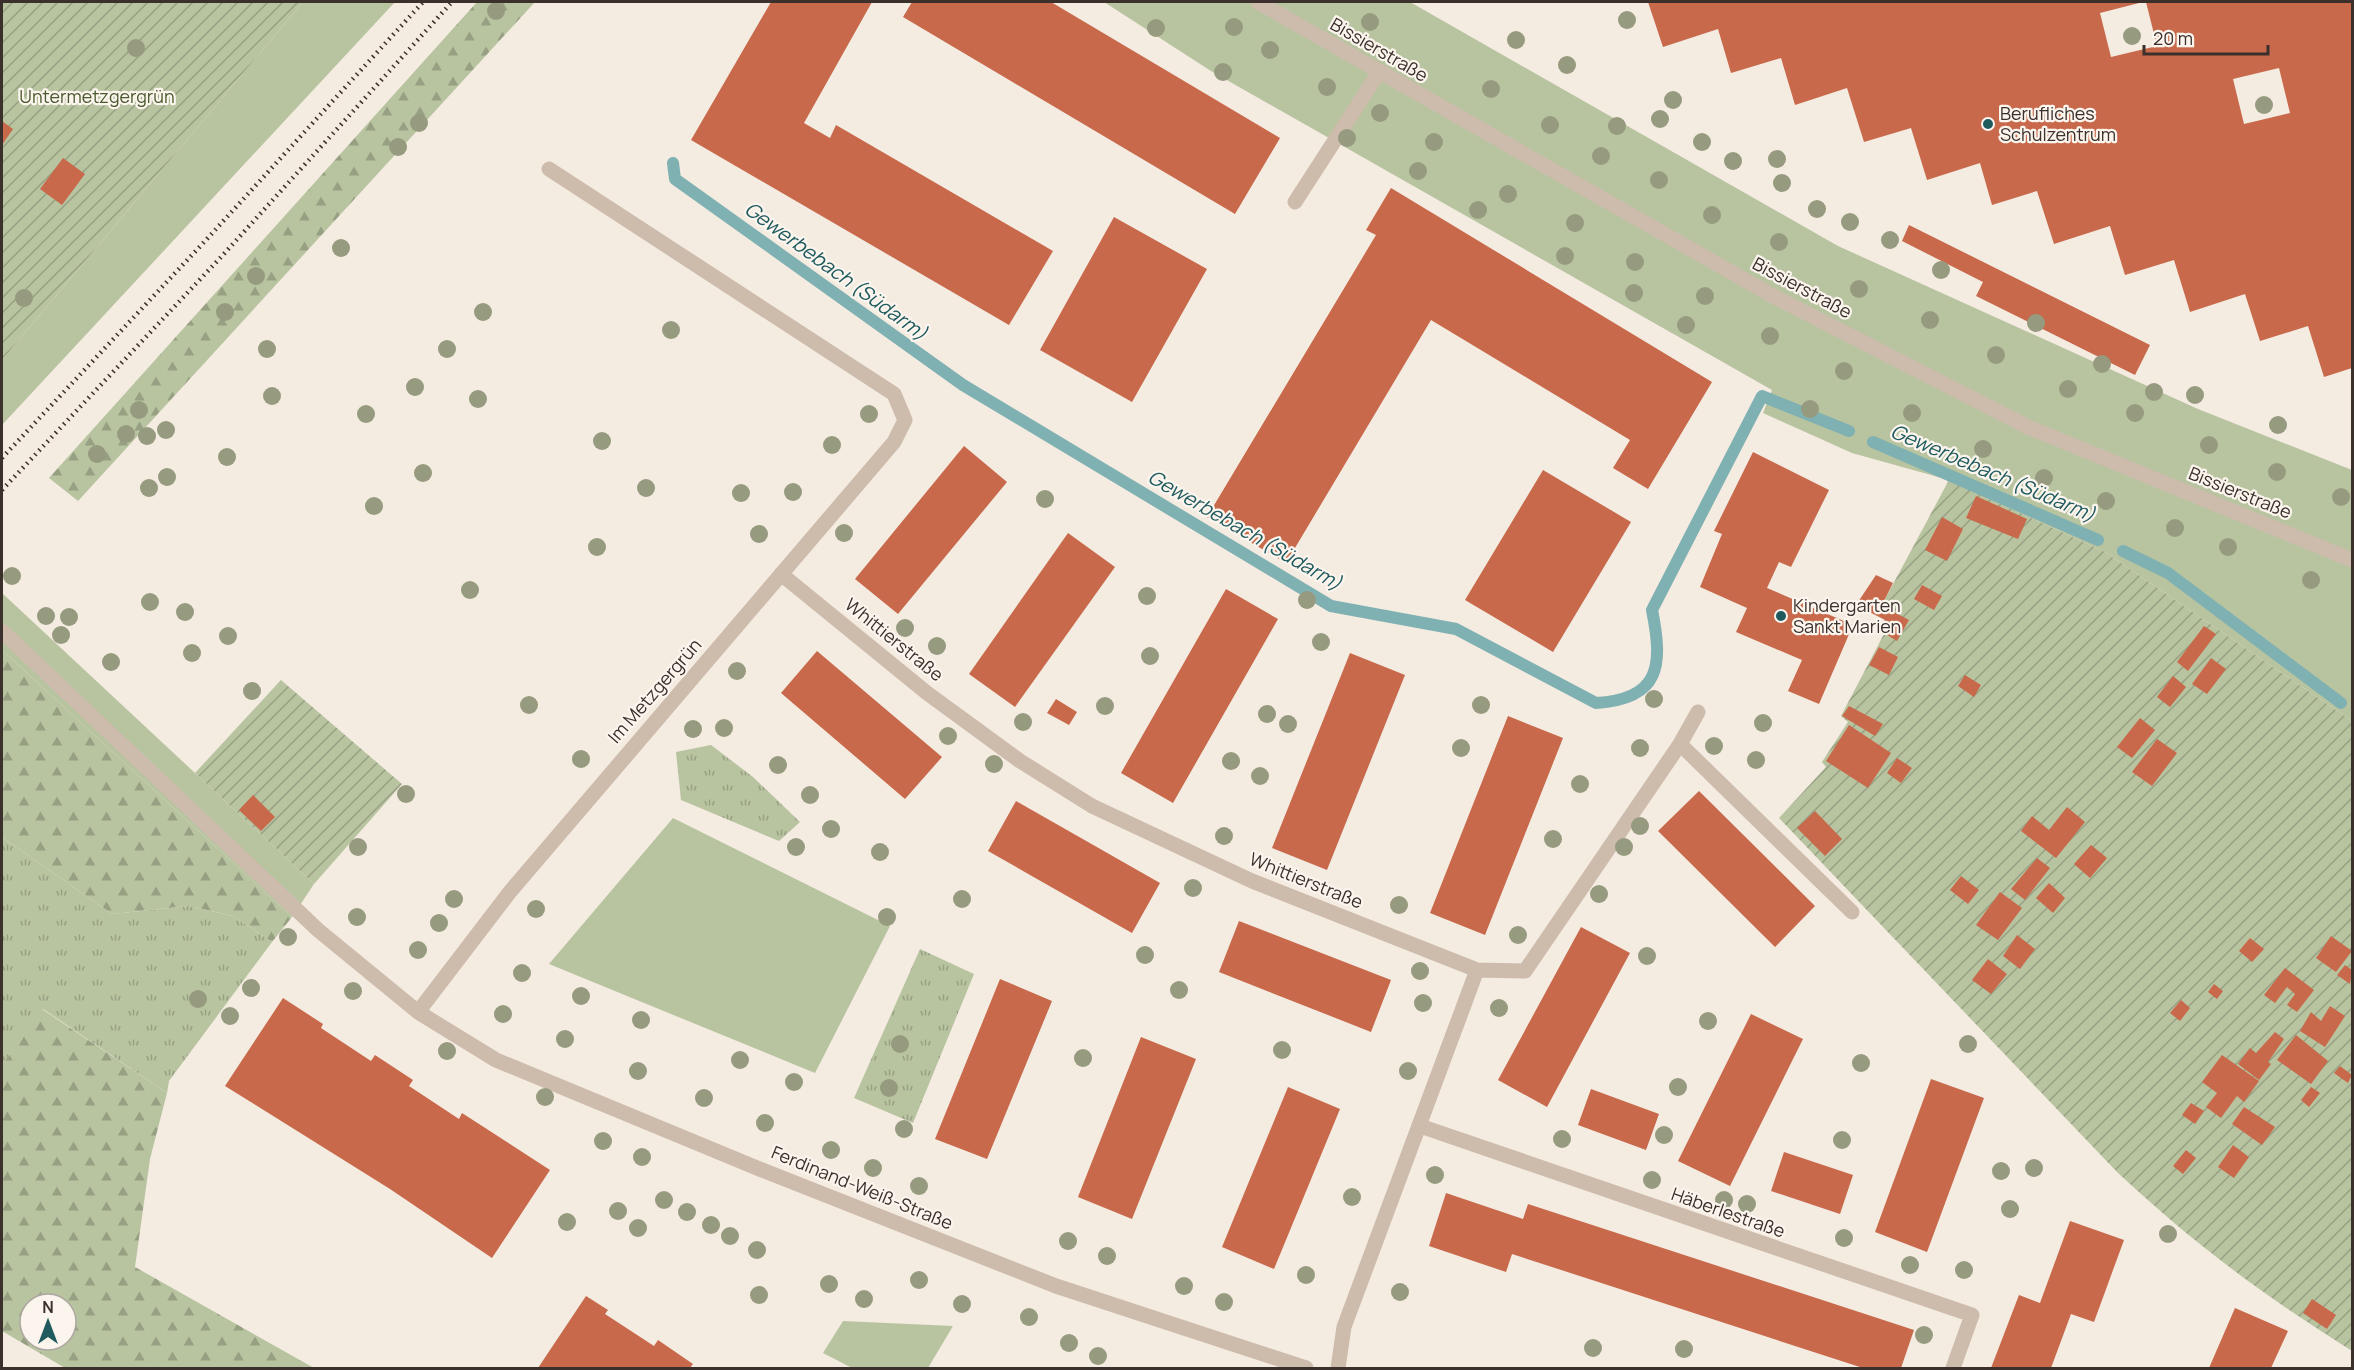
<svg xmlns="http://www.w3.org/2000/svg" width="2354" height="1370" viewBox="0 0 2354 1370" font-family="Manrope,sans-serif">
	<defs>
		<pattern id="forest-firs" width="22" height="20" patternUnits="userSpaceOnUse" patternTransform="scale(1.5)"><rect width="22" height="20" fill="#b8c4a0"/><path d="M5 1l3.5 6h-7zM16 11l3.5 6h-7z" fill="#97a083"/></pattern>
		<pattern id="park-tufts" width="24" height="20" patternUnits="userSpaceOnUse" patternTransform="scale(1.5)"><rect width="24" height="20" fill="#b8c4a0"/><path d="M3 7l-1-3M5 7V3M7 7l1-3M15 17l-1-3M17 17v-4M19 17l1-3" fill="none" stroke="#97a083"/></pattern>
		<pattern id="garden-furrows" width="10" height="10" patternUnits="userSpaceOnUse" patternTransform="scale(1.5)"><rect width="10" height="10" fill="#b8c4a0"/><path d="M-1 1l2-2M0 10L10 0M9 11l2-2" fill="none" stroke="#97a083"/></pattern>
	</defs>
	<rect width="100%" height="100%" fill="#f4ebe1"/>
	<path fill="#b8c4a0" d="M303 2H395L2 425V360Z
		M1104 2H1410L1838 246 2198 409 2352 470V721L2105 552 1949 480 1852 453 1763 413 1772 390 1211 71Z
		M2 593 314 884 292 917 2 650Z
		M673 818 890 926 815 1073 549 964Z
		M843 1321 953 1326 928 1368H852L823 1353Z"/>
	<path fill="url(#forest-firs)" fill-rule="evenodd" d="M477 2H535L78 501 49 478Z
		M2 650 292 917 272 942 233 916 189 906 112 914 2 837Z
		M42 1009 167 1093 150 1159 135 1267 314 1368H65L2 1331V1065ZM30 1304H66V1340H30Z"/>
	<path fill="url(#park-tufts)" d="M711 745 753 777 800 822 779 841 681 800 676 752Z
		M2 837 112 914 189 906 233 916 272 942 169 1081 167 1093 43 1009 2 1065Z
		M920 949 974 974 913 1123 854 1098Z"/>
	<path fill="url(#garden-furrows)" d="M2 2H303L2 360Z
		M1949 480 2105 552 2352 721V1351C2264 1296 2193 1243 2117 1172L1779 818 1826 767 1822 762 1848 722 1841 716 1884 634 1879 630 1893 606 1884 601Z
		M281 680 402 784 314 884 195 773Z"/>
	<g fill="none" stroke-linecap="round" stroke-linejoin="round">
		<path stroke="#7fb0b2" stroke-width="12" d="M673 163 675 179 963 385 1331 606 1456 629 1596 703C1661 699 1663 665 1652 610L1762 396 1849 431
			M1873 442 2098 540
			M2123 551 2168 573 2341 703"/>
	</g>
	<path fill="#c8694b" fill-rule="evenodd" d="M771 2H872L804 123 830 138 836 125 1053 251 1009 325 691 140Z
		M912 2H1051L1280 138 1235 214 903 17Z
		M1648 2H2143L2100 13 2111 57 2157 46 2146 2H2352V368L2324 377 2308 326 2260 341 2245 294 2190 312 2174 260 2125 275 2110 226 2054 244 2037 191 1992 205 1980 163 1927 180 1911 128 1864 142 1847 88 1795 105 1781 58 1731 73 1718 29 1663 47ZM2279 68 2290 113 2244 124 2233 79Z
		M2 121 13 129 2 145Z
		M63 158 85 174 62 205 40 189Z
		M1391 188 1712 382 1648 489 1613 468 1630 440 1431 320 1286 563 1207 517 1376 235 1366 230Z
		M1114 217 1207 269 1132 402 1040 350Z
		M1909 225 2150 345 2135 375 1976 296 1983 282 1902 241Z
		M964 446 1007 482 898 614 855 579Z
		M1753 452 1829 490 1791 567 1779 562 1767 588 1853 625 1819 704 1788 691 1802 660 1736 632 1747 608 1700 587 1722 534 1714 531Z
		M1543 470 1631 522 1553 652 1465 600Z
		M1976 496 2027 519 2018 539 1966 518Z
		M1942 517 1963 529 1947 561 1925 550Z
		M1068 533 1115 567 1015 707 969 674Z
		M1876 575 1893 583 1884 601 1893 605 1890 610 1909 620 1897 641 1879 630 1885 620 1856 605Z
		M1922 585 1942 596 1934 610 1914 599Z
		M1226 589 1278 619 1173 803 1121 773Z
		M2204 626 2216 634 2188 671 2177 662Z
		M1879 647 1898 657 1889 675 1869 665Z
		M817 651 942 757 905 799 781 693Z
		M1350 653 1405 675 1327 870 1272 848Z
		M2211 658 2226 669 2207 694 2192 684Z
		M1965 675 1981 685 1974 697 1958 686Z
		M2173 676 2186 687 2170 707 2157 697Z
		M1056 699 1077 712 1069 725 1047 713Z
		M1849 706 1883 724 1875 736 1842 716Z
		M1508 716 1563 738 1485 935 1430 913Z
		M2140 718 2155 730 2132 758 2117 747Z
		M1849 725 1891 753 1868 788 1826 761Z
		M2157 739 2177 753 2152 786 2132 772Z
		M1897 758 1912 768 1901 783 1887 773Z
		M1699 791 1815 906 1775 947 1658 831Z
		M253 795 275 817 261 831 239 810Z
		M1016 801 1160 883 1132 933 988 851Z
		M2067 807 2085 822 2056 858 2021 831 2032 816 2049 830Z
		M1815 811 1842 839 1825 856 1797 828Z
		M2091 845 2107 858 2090 878 2074 864Z
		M2037 858 2050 868 2025 900 2011 889Z
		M1961 876 1979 890 1968 904 1950 890Z
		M2049 883 2065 898 2053 913 2036 898Z
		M2000 892 2022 908 1998 940 1976 925Z
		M1239 921 1391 980 1371 1032 1219 972Z
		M1581 927 1630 953 1547 1107 1498 1080Z
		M2017 935 2035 949 2020 969 2003 956Z
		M2331 936 2352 951 2336 972 2316 958Z
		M2250 938 2264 949 2252 962 2239 951Z
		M1988 959 2007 974 1991 994 1972 980Z
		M2345 965 2352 970 2350 984 2337 975Z
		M2285 968 2314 990 2297 1012 2287 1005 2295 994 2287 987 2275 1003 2264 995Z
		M1000 979 1052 1001 987 1159 935 1139Z
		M2214 984 2223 991 2217 999 2208 992Z
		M283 998 323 1024 321 1028 371 1061 375 1055 413 1080 409 1086 459 1119 462 1113 550 1170 492 1258 390 1189 225 1086Z
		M2181 1000 2190 1008 2180 1021 2170 1013Z
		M2330 1006 2345 1016 2325 1047 2300 1031 2311 1012 2321 1021Z
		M1751 1014 1803 1039 1730 1186 1678 1161Z
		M2275 1032 2284 1039 2268 1062 2271 1064 2259 1080 2238 1064 2250 1048 2256 1053Z
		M2296 1035 2328 1061 2311 1084 2277 1060Z
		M1141 1037 1196 1059 1132 1219 1078 1197Z
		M2222 1055 2259 1081 2244 1102 2237 1096 2221 1118 2206 1107 2217 1093 2202 1082Z
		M2340 1066 2352 1075 2348 1083 2334 1073Z
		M1931 1079 1984 1098 1927 1252 1875 1232Z
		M1288 1087 1340 1109 1274 1269 1222 1247Z
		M2311 1087 2320 1093 2309 1107 2301 1100Z
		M1591 1089 1659 1114 1646 1150 1578 1125Z
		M2191 1103 2204 1111 2195 1124 2182 1115Z
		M2244 1107 2275 1127 2262 1145 2232 1124Z
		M2233 1145 2249 1157 2234 1178 2218 1167Z
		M2186 1150 2196 1158 2183 1174 2173 1166Z
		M1784 1152 1853 1175 1840 1214 1771 1191Z
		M1446 1193 1523 1219 1528 1204 1914 1330 1901 1368H1863L1512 1254 1506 1272 1429 1246Z
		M2070 1221 2124 1240 2094 1322 2071 1314 2051 1368H1991L2019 1295 2040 1303Z
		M586 1296 608 1310 605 1314 654 1346 658 1340 693 1364 690 1368H538Z
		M2312 1299 2336 1315 2327 1329 2303 1313Z
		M2235 1308 2288 1331 2271 1368H2209Z"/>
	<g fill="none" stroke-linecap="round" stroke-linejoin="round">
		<path stroke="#cdbbac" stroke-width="15" d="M1258 2 1773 296 2028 427 2352 560
			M1295 202 1379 72
			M781 574 927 693 1020 761 1092 806 1252 881 1477 970 1525 971 1680 744 1698 712
			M2 631 318 930 418 1012 496 1060 762 1170 1056 1286 1306 1368
			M1680 744 1852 912
			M418 1012 509 893 894 442 905 420 894 394 549 169
			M1420 1126 1972 1315 1953 1368
			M1338 1368 1344 1327 1477 970"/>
		<path stroke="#3b302b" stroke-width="4.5" stroke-dasharray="1.5 4.5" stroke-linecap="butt" d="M2 458 206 240 423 2
			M2 490 222 256 452 2"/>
	</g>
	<g fill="#969b7f">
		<circle cx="496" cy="11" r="9"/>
		<circle cx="1627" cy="20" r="9"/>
		<circle cx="1370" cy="22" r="9"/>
		<circle cx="1234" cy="27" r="9"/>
		<circle cx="1156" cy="28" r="9"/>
		<circle cx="2132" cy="36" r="9"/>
		<circle cx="1516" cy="40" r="9"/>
		<circle cx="136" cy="48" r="9"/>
		<circle cx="1270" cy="50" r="9"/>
		<circle cx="1567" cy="65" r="9"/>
		<circle cx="1223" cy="72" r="9"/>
		<circle cx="1327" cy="87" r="9"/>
		<circle cx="1491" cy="89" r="9"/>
		<circle cx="1673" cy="100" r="9"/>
		<circle cx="2264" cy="105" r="9"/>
		<circle cx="1380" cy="113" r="9"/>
		<circle cx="1660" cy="119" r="9"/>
		<circle cx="419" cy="123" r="9"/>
		<circle cx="1550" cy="125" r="9"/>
		<circle cx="1617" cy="126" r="9"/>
		<circle cx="1347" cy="138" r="9"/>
		<circle cx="1434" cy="142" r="9"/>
		<circle cx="1702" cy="142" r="9"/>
		<circle cx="398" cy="147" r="9"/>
		<circle cx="1601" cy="156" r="9"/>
		<circle cx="1777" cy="159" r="9"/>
		<circle cx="1733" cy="161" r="9"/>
		<circle cx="1418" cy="171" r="9"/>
		<circle cx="1659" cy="180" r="9"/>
		<circle cx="1782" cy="183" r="9"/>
		<circle cx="1508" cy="194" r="9"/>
		<circle cx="1817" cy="209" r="9"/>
		<circle cx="1478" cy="210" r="9"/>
		<circle cx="1712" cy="215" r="9"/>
		<circle cx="1850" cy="222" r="9"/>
		<circle cx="1575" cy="223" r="9"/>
		<circle cx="1890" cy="240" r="9"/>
		<circle cx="1779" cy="242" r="9"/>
		<circle cx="341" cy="248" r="9"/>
		<circle cx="1565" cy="256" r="9"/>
		<circle cx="1635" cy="262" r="9"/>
		<circle cx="1941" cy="270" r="9"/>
		<circle cx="256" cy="276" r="9"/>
		<circle cx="1859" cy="289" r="9"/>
		<circle cx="1634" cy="293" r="9"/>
		<circle cx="1705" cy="296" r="9"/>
		<circle cx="24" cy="298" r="9"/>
		<circle cx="225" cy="312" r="9"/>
		<circle cx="483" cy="312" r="9"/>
		<circle cx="1930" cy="320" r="9"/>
		<circle cx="2036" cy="323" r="9"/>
		<circle cx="1686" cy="325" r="9"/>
		<circle cx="671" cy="330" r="9"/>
		<circle cx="1770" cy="336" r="9"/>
		<circle cx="267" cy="349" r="9"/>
		<circle cx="447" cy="349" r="9"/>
		<circle cx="1996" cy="355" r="9"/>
		<circle cx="2102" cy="364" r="9"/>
		<circle cx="1844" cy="371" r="9"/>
		<circle cx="415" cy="387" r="9"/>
		<circle cx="2068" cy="389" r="9"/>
		<circle cx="2154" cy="392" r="9"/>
		<circle cx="2195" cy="395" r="9"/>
		<circle cx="272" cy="396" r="9"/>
		<circle cx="478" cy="399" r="9"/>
		<circle cx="1810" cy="409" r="9"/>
		<circle cx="139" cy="410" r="9"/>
		<circle cx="1912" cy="413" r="9"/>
		<circle cx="2135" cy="413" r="9"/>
		<circle cx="366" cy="414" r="9"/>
		<circle cx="869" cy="414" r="9"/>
		<circle cx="2278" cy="425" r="9"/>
		<circle cx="166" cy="430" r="9"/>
		<circle cx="126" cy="434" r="9"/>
		<circle cx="147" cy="436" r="9"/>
		<circle cx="602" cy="441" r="9"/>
		<circle cx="832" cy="445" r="9"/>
		<circle cx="2209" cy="445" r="9"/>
		<circle cx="1983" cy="449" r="9"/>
		<circle cx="97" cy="454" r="9"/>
		<circle cx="227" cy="457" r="9"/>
		<circle cx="2277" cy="472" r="9"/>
		<circle cx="423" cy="473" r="9"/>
		<circle cx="167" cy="477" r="9"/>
		<circle cx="2044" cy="478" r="9"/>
		<circle cx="149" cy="488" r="9"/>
		<circle cx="646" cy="488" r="9"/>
		<circle cx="793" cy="492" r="9"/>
		<circle cx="741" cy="493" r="9"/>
		<circle cx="2341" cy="497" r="9"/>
		<circle cx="1045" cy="499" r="9"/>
		<circle cx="2106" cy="501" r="9"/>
		<circle cx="374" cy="506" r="9"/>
		<circle cx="2175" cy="528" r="9"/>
		<circle cx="844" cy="533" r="9"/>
		<circle cx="759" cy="534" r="9"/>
		<circle cx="597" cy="547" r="9"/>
		<circle cx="2228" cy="547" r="9"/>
		<circle cx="12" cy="576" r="9"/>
		<circle cx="2311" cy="580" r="9"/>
		<circle cx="470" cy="590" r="9"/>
		<circle cx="1147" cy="596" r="9"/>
		<circle cx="1307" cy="600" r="9"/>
		<circle cx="150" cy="602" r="9"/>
		<circle cx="185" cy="612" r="9"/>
		<circle cx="46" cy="616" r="9"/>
		<circle cx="69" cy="617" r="9"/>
		<circle cx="905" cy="628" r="9"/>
		<circle cx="61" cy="635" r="9"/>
		<circle cx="228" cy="636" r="9"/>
		<circle cx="1321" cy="642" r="9"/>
		<circle cx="937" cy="646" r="9"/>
		<circle cx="192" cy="653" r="9"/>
		<circle cx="1150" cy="656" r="9"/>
		<circle cx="111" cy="662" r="9"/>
		<circle cx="737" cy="671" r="9"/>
		<circle cx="252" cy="691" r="9"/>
		<circle cx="1654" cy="699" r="9"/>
		<circle cx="529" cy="705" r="9"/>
		<circle cx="1481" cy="705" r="9"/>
		<circle cx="1105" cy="706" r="9"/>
		<circle cx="1267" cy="714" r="9"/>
		<circle cx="1023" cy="722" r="9"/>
		<circle cx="1763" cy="723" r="9"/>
		<circle cx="1288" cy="724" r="9"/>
		<circle cx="724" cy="728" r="9"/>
		<circle cx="693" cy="729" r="9"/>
		<circle cx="948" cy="736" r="9"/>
		<circle cx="1714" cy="746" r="9"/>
		<circle cx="1461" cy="748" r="9"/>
		<circle cx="1640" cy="748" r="9"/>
		<circle cx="581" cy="759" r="9"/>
		<circle cx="1756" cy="760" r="9"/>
		<circle cx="1231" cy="761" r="9"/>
		<circle cx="994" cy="764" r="9"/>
		<circle cx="778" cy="765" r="9"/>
		<circle cx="1260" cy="776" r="9"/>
		<circle cx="1580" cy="784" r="9"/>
		<circle cx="406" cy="794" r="9"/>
		<circle cx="810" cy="795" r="9"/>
		<circle cx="1640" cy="826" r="9"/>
		<circle cx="831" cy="829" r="9"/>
		<circle cx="1224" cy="836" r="9"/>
		<circle cx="1553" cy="839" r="9"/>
		<circle cx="358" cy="847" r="9"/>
		<circle cx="796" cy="847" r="9"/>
		<circle cx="1624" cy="847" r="9"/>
		<circle cx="880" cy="852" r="9"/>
		<circle cx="1193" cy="888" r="9"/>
		<circle cx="1599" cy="894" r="9"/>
		<circle cx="454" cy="899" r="9"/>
		<circle cx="962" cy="899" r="9"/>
		<circle cx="1399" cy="905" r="9"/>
		<circle cx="536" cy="909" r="9"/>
		<circle cx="357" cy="917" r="9"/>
		<circle cx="887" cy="917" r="9"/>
		<circle cx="439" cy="923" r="9"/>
		<circle cx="1518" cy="935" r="9"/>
		<circle cx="288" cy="937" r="9"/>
		<circle cx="418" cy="950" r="9"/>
		<circle cx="1145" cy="955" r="9"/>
		<circle cx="1647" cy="956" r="9"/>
		<circle cx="1420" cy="971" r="9"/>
		<circle cx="522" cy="973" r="9"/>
		<circle cx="251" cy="988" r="9"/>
		<circle cx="1179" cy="990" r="9"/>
		<circle cx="353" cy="991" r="9"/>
		<circle cx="581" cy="996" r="9"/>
		<circle cx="198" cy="999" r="9"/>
		<circle cx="1423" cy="1003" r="9"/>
		<circle cx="1499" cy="1008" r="9"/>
		<circle cx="503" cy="1014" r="9"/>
		<circle cx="230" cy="1016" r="9"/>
		<circle cx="641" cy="1020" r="9"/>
		<circle cx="1708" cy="1021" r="9"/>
		<circle cx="565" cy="1039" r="9"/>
		<circle cx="900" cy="1044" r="9"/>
		<circle cx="1968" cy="1044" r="9"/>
		<circle cx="1282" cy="1050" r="9"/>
		<circle cx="447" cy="1051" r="9"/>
		<circle cx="1083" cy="1058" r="9"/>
		<circle cx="740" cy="1060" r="9"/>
		<circle cx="1861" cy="1063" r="9"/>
		<circle cx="638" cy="1071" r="9"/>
		<circle cx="1408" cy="1071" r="9"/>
		<circle cx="794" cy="1082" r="9"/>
		<circle cx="1678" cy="1087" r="9"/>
		<circle cx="889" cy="1088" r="9"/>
		<circle cx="545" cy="1097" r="9"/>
		<circle cx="704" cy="1098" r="9"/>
		<circle cx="765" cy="1123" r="9"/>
		<circle cx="904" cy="1129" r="9"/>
		<circle cx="1664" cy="1135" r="9"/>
		<circle cx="1562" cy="1139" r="9"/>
		<circle cx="1842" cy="1140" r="9"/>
		<circle cx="603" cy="1141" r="9"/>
		<circle cx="831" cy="1150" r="9"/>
		<circle cx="642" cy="1157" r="9"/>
		<circle cx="873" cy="1168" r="9"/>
		<circle cx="2034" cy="1168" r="9"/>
		<circle cx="2001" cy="1171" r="9"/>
		<circle cx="1435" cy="1175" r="9"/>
		<circle cx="1652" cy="1180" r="9"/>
		<circle cx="919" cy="1186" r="9"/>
		<circle cx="1352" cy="1197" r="9"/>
		<circle cx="664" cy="1200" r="9"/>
		<circle cx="1724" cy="1200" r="9"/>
		<circle cx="1747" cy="1204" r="9"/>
		<circle cx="2010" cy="1209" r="9"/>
		<circle cx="618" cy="1211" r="9"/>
		<circle cx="687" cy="1212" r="9"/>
		<circle cx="567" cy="1222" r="9"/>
		<circle cx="711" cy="1225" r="9"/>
		<circle cx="638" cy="1228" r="9"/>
		<circle cx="2168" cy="1234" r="9"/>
		<circle cx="730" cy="1236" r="9"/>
		<circle cx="1844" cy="1238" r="9"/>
		<circle cx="1068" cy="1241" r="9"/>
		<circle cx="757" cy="1250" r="9"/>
		<circle cx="1107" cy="1256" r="9"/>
		<circle cx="1910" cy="1265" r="9"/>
		<circle cx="1964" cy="1270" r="9"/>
		<circle cx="1306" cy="1275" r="9"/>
		<circle cx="919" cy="1280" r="9"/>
		<circle cx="829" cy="1284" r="9"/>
		<circle cx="1184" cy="1286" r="9"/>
		<circle cx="1400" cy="1292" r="9"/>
		<circle cx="759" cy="1295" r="9"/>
		<circle cx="864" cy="1299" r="9"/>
		<circle cx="1224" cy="1302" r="9"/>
		<circle cx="962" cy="1304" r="9"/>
		<circle cx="1029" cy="1317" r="9"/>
		<circle cx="1924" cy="1335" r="9"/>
		<circle cx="1069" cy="1343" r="9"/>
		<circle cx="1593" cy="1348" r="9"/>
		<circle cx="1684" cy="1349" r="9"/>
		<circle cx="1098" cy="1356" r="9"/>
	</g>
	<g fill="#1f5a5e" stroke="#fbf5ee" stroke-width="2">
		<circle cx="1988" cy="124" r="6"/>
		<circle cx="1781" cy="616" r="6"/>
	</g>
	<g text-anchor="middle" stroke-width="4.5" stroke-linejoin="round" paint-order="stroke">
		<g font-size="18" fill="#3b302b" stroke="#fbf5ee">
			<text transform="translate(1379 50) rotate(30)" y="6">Bissierstraße</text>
			<text transform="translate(1802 288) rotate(28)" y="6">Bissierstraße</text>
			<text transform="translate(2240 493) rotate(22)" y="6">Bissierstraße</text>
			<text transform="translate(894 640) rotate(39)" y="6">Whittierstraße</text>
			<text transform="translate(655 691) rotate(-49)" y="6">Im Metzgergrün</text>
			<text transform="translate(1306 881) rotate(22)" y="6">Whittierstraße</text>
			<text transform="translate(862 1188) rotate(22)" y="6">Ferdinand-Weiß-Straße</text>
			<text transform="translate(1728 1213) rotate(19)" y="6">Häberlestraße</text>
		</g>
		<g font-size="18" fill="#4a5a2e" stroke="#fbf5ee">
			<text x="97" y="103">Untermetzgergrün</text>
		</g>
		<g font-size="18" fill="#3b302b" stroke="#fbf5ee" text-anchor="start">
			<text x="2000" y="120">Berufliches<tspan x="2000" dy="21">Schulzentrum</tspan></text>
			<text x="1793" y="612">Kindergarten<tspan x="1793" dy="21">Sankt Marien</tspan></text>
		</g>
		<g font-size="20" font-style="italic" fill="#1f5a5e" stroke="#fbf5ee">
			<text transform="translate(836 271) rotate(36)" y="7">Gewerbebach (Südarm)</text>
			<text transform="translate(1993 473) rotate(23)" y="7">Gewerbebach (Südarm)</text>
			<text transform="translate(1245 530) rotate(30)" y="7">Gewerbebach (Südarm)</text>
		</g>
	</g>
	<rect width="2354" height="1370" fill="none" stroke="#3b302b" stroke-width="6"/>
	<g transform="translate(48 1322)"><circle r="28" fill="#fbf5ee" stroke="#aea6a0" stroke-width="1.5"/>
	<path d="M0-4.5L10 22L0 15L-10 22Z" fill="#1f5a5e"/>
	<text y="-9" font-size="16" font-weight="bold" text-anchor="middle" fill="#3b302b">N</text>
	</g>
	<path d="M2144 45v9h124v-9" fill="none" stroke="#3b302b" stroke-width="3"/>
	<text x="2153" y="45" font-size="18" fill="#3b302b" stroke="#fbf5ee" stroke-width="4.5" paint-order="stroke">20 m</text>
</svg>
